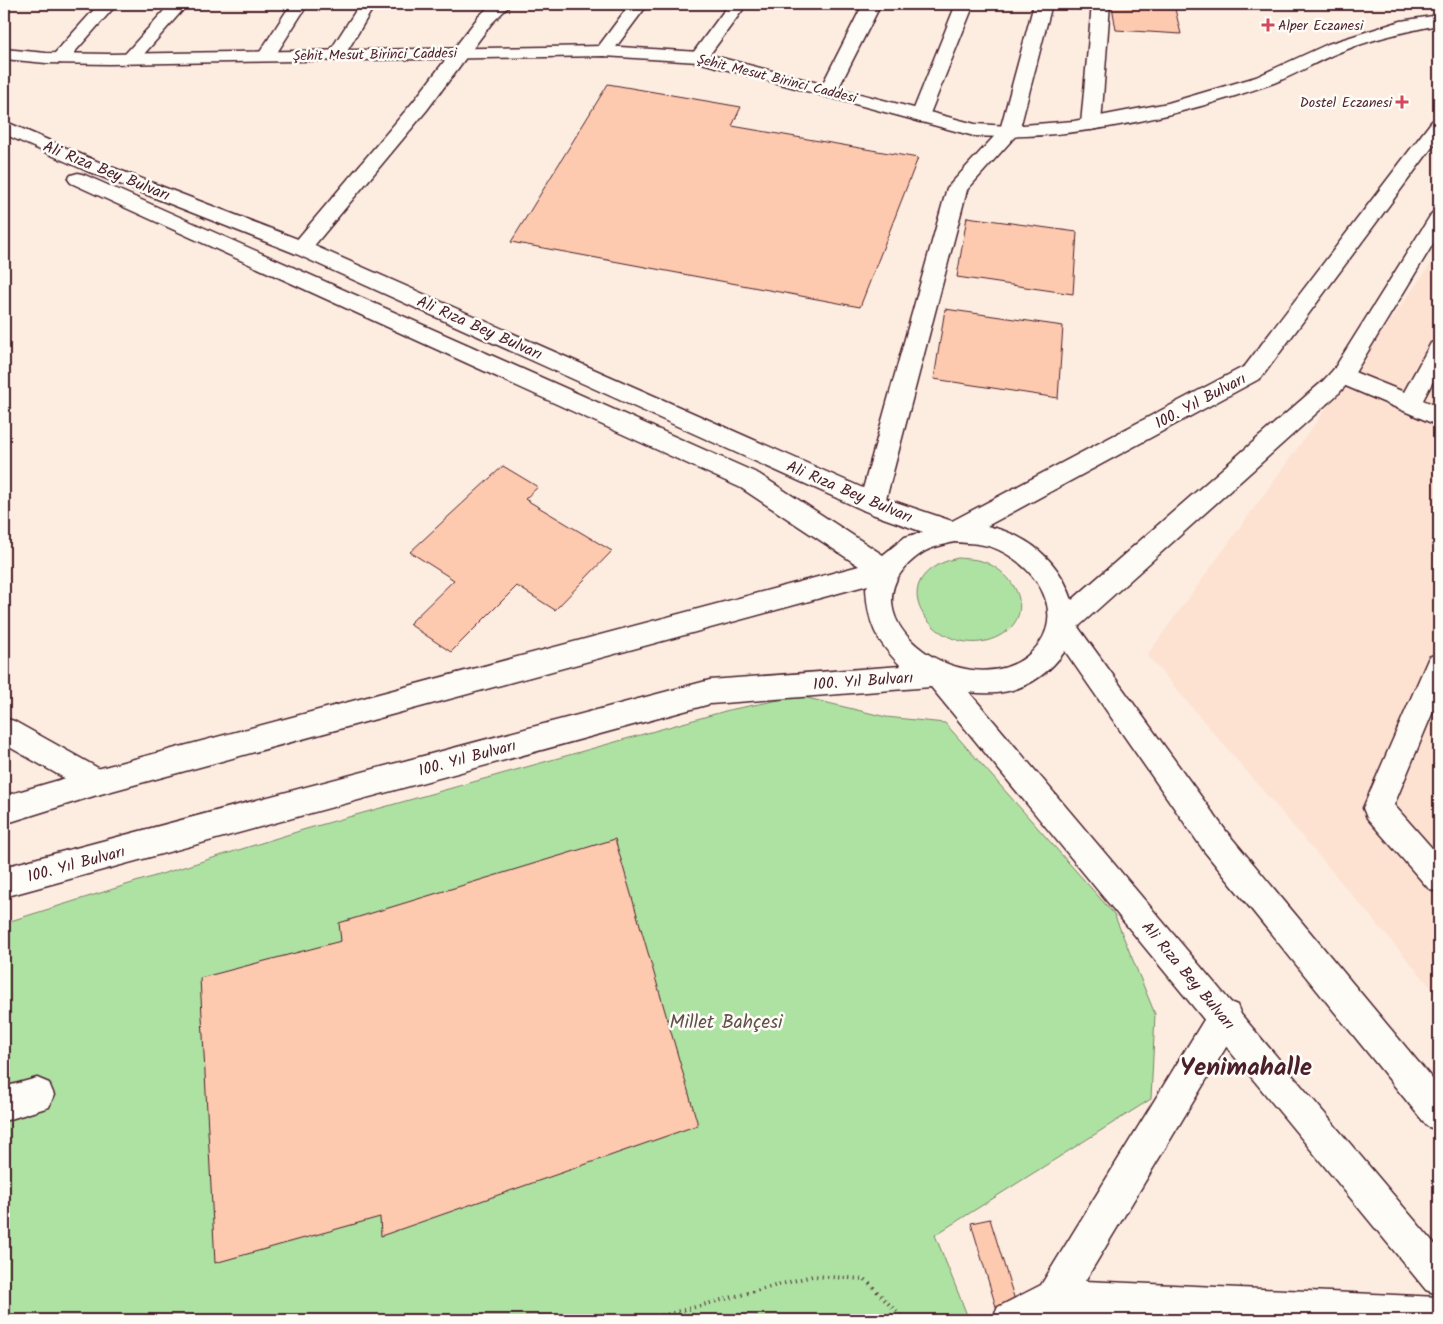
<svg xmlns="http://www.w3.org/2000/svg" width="1443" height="1324" viewBox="0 0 1443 1324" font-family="Kalam,sans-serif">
	<rect width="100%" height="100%" fill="#fdede1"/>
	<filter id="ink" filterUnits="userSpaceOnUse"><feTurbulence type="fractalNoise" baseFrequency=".02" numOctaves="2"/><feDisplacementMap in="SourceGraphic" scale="10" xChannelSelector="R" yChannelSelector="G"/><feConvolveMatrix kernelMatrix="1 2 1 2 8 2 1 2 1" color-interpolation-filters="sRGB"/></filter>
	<g filter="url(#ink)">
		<path fill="#fde2d2" d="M1439 253V997L1147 655Z"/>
		<path fill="#aee2a3" stroke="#7c8067" d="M958 558C969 559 981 559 991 565 1020 580 1034 618 999 636 941 667 871 577 958 558Z
			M799 696 886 717 945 723 1114 914 1155 1014 1151 1099 935 1235 969 1320H4V923L306 829 729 710Z"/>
		<path fill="#fecaaf" stroke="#4a1f2b" d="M1112 6 1175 9 1181 34 1116 30Z
			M608 84 741 107 732 126 918 158 860 307 511 242Z
			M967 217 1077 232 1073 294 957 277Z
			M945 309 1063 326 1058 398 934 379Z
			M503 466 538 487 525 499 612 551 555 610 517 586 451 652 409 624 454 580 410 552Z
			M615 839 698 1125 381 1236 380 1217 215 1263 200 978 341 941 339 923Z
			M990 1219 1021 1320H1000L971 1223Z"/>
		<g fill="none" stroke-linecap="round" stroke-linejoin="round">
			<defs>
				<path id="minor" d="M99 4H117L66 62 60 63 54 62 51 58 54 54Z
					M170 4H188L137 62 131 63 125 62 122 58 125 54Z
					M291 4H308L273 59 267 60 261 59 258 55Z
					M360 4H379L370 13 343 58 337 59 331 58 328 54Z
					M492 4H511L491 24 427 110 308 253 301 255 294 253 290 248 294 243 413 102 479 16Z
					M630 4H648L610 55 604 56 598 55 595 51Z
					M729 4H747L705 61 699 62 693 61 690 57Z
					M863 4H881L837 91 835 95 828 97 821 95 819 91Z
					M956 4H974L929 116 927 120 920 122 913 120 911 116Z
					M1034 4H1052L1019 132 967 190 885 503 881 510 872 513 863 510 859 503 947 188 1000 130Z
					M1092 4H1110L1101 124 1098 128 1091 130 1084 128 1081 124Z
					M1439 341V370L1423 400 1439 407V426L1334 381 1330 375 1334 369 1342 367 1404 392 1431 343Z
					M1439 653V697L1394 805 1439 856V893L1428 888 1367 818 1363 808 1429 657Z
					M4 718 14 721 107 773 112 782 107 791 97 795 87 791 4 744Z
					M1225 1000 1237 1005 1242 1017 1237 1029 1085 1281 1439 1297V1320H1129L1056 1317 1050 1320H992L998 1307 1041 1285 1213 1005Z
					M37 1078 49 1083 54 1095 49 1107 4 1121V1087Z"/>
				<path id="major" d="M1439 15V25C1406 31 1372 39 1340 52 1316 61 1293 77 1268 85 1176 117 1072 141 974 136L698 62 604 56 109 64 46 63 4 59V49L46 53 109 54 604 46 699 52 975 124 1009 126 1074 121 1168 103 1256 77 1328 44 1401 21Z
					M1439 119V138L1261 378 987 526C1028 535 1059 560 1072 600L1323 381 1334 369 1432 213 1439 212V234L1350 381 1339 393 1078 627 1226 831 1439 1087V1131L1427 1126 1204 851 1065 651C1042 683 1010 698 969 692L1439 1249V1295L1426 1290 931 687 710 704 4 897V867L710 680 901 666C876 640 868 625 866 589L868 585 97 795 4 824V796L97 769 859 566 741 488 71 183 68 179 71 175 78 173 85 175 759 474 883 555 905 537 923 532 872 514 294 253 87 171 4 134V121L101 163 308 243 890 500 952 521 1245 366 1432 121ZM954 542C968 543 985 543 999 550 1041 570 1071 622 1026 657 961 706 834 612 922 553 930 547 944 545 954 542Z"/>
			</defs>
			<use href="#minor" stroke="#4a1f2b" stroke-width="3"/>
			<use href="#major" stroke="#4a1f2b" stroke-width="3"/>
			<path stroke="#4a1f2b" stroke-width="4" stroke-dasharray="1 4.5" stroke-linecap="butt" d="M646 1320 812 1276 865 1279 904 1320"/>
			<use href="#minor" fill="#fdfcf7" fill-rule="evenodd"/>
			<use href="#major" fill="#fdfcf7" fill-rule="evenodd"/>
		</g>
	</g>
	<g fill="#d1495b" stroke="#fdfcf7" stroke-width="2">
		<path d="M1265.5 17.5h5v5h5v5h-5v5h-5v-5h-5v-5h5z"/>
		<path d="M1399.5 94.5h5v5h5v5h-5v5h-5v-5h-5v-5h5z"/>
	</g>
	<g text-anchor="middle" stroke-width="5" stroke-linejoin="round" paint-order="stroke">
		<g font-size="14" fill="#4a1f2b" stroke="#fdfcf7" text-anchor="start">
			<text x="1278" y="30">Alper Eczanesi</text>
			<text x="1392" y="107" text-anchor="end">Dostel Eczanesi</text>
		</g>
		<g font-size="14" fill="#4a1f2b" stroke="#fdfcf7">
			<text transform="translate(375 54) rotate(-1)" y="5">Şehit Mesut Birinci Caddesi</text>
			<text transform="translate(777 78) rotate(14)" y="5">Şehit Mesut Birinci Caddesi</text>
		</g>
		<g font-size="16" fill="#4a1f2b" stroke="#fdfcf7">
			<text transform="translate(107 170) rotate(22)" y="6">Ali Rıza Bey Bulvarı</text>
			<text transform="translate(480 327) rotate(24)" y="6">Ali Rıza Bey Bulvarı</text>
			<text transform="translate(1200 400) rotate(-28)" y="6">100. Yıl Bulvarı</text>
			<text transform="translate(850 491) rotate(23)" y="6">Ali Rıza Bey Bulvarı</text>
			<text transform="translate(863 680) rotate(-4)" y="6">100. Yıl Bulvarı</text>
			<text transform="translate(467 757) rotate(-15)" y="6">100. Yıl Bulvarı</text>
			<text transform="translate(76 863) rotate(-15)" y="6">100. Yıl Bulvarı</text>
			<text transform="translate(1189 975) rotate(50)" y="6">Ali Rıza Bey Bulvarı</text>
		</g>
		<g font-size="19" fill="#635049" stroke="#fdfcf7">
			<text x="726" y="1028">Millet Bahçesi</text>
		</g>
		<g font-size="25" font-weight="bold" fill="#4a1f2b" stroke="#fdfcf7">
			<text x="1246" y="1075">Yenimahalle</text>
		</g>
	</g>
	<rect width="1443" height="1324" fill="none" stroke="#fdfcf7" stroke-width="20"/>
	<rect x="10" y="10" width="1423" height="1304" fill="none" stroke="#4a1f2b" stroke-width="2" filter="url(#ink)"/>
</svg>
